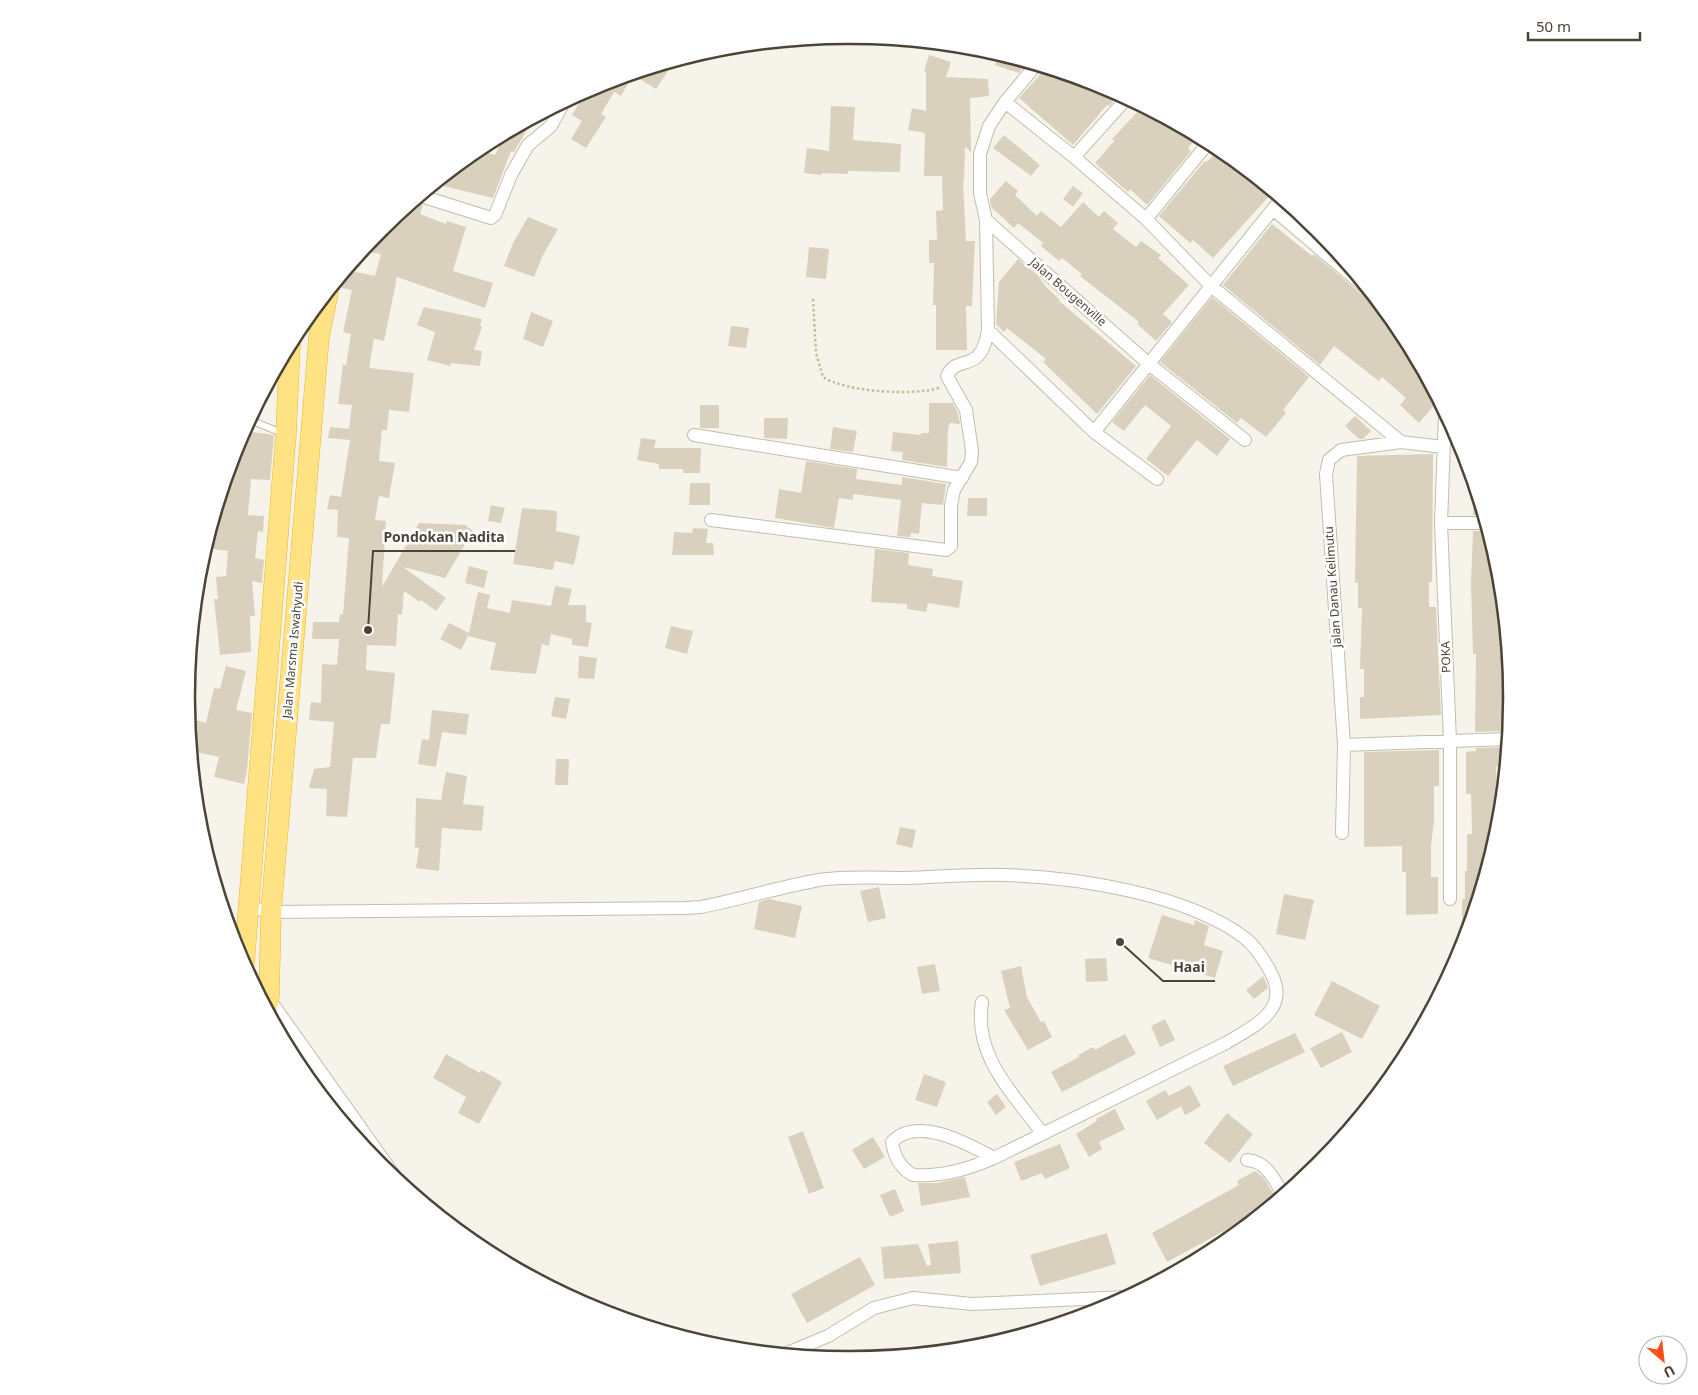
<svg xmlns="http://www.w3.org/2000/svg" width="1698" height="1395" viewBox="0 0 1698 1395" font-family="'Noto Sans',sans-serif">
	<rect width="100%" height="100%" fill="#f6f4ea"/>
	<path fill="#d9d1be" d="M999 54 1024 62 1021 70 1019 73 995 65Z
		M929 55 951 62 946 77 988 79 989 96 970 98 971 152 965 147 964 182 963 181 966 241H975L972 306H966L967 350H936V305H933L934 263H929V240H937L936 211 943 210 942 176H924L925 133 908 130 912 108 926 111V72L924 71Z
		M659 66 668 71 656 89 633 75 621 96 614 92 601 114 606 117 586 148 571 139 582 121 572 115 583 97 579 94 596 85Z
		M1046 68 1103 86 1119 94 1109 106 1107 105 1073 145 1019 98Z
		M831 106 855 107 853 140 901 144 900 172 848 171V174L822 173 821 175 804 173 807 148 829 151Z
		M1142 107 1198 136 1188 148 1191 151 1147 205 1130 189 1128 192 1095 163 1114 141 1112 139Z
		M533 119 514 152 511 151 493 198 435 184 477 150 495 155 505 134Z
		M1004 135 1040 165 1031 176 993 148Z
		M1219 149 1273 192 1213 258 1193 240 1190 243 1159 216 1204 162 1208 161Z
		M1006 181 1018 191 1015 195 1037 216 1041 211 1061 227 1083 202 1099 217 1104 211 1118 223 1113 229 1136 247 1141 241 1161 255 1158 258 1189 285 1163 314 1172 322 1156 341 1137 324 1139 322 1080 276 1082 274 1062 258 1059 261 1041 246 1043 243 1018 223 1014 228 991 207 990 199Z
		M1073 186 1083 193 1073 207 1063 199Z
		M414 202 423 205 420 214 446 224 447 221 466 227 453 271 493 283 485 308 397 277 384 341 374 339 369 368 414 373 409 412 389 410 387 430H382L379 461 395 463 389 498 379 496 375 520 386 521 382 587 419 523 465 525 473 531 445 578 403 567 446 598 436 611 421 600 420 602 404 591 402 615 398 614 396 646 367 645 366 670 395 673 390 724H381L376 758H353L347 817 326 816 327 789 309 788 314 769 330 767 334 722 309 720 311 702 321 703 322 664 337 665 339 639H312L313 622H339L340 614 343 615 349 538 337 537 338 510 327 509 330 495 341 497 350 440 328 438 330 427 349 429 352 405 338 404 343 364 346 365 351 334 343 332 352 290 342 288 347 270 375 276 381 254 363 251 381 229Z
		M528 217 558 229 543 255 534 277 504 266 513 243Z
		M1272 224 1312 256 1314 254 1361 294 1369 296 1378 303 1400 330 1438 401 1419 423 1400 405 1406 398 1382 377 1379 381 1334 346 1320 365 1223 285Z
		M809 247 829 249 826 279 806 277Z
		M1018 259 1039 277 1046 287 1060 300 1059 301 1136 366 1097 414 1043 362 1046 359 1007 328 1004 332 996 324 999 282Z
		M1212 297 1309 377 1283 410 1286 413 1266 437 1241 418 1237 423 1160 362Z
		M424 307 482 319 480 326 482 327 474 350 482 351 480 366 451 363 450 366 427 360 435 332 417 325Z
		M531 312 553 321 543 347 523 339Z
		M731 326 749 328 746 348 728 346Z
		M1150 375 1230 439 1217 456 1197 440 1168 476 1146 459 1171 426 1145 405 1124 431 1112 422Z
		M929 403H953L958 413 960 424 950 423 948 428 947 467 902 460 903 452 891 451 893 432 921 435V433H929Z
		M700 405H719V428H700Z
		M1355 416 1371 431 1363 439H1359L1345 426Z
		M764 418H788L787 439 764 438Z
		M833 427 857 431 853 452 830 449Z
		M244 431 274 435 270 480 251 479 248 515 264 516 263 532 258 531 255 558 264 560 262 583 252 581 255 616H250L251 652 220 655 214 599H218L216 577 226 576 228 551 205 548 237 444Z
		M641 438 656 440 654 448H701L700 473H683V469H659V464L637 460Z
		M1433 454 1432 582H1429V607H1436L1441 715 1360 719V697H1364V669H1360L1362 608H1358V582L1355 583 1357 456Z
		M806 461 857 469 856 479 902 485V477L946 484 943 505 922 503 919 534 911 533 910 537 897 536 901 500 853 494V500L839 498 834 528 775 518 779 489 801 493Z
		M690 483H710V505H689Z
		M1473 493H1476L1483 515H1473Z
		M968 498H987V516H967Z
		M491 505 505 508 501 523 488 521Z
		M522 508 557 511 556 531 580 536 574 565 555 561 553 570 513 564Z
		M693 528 708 529 706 543H713L714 555H672L674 532 692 533Z
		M1473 531H1487L1499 569 1512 698 1508 731 1475 732 1476 654H1473L1471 582Z
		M875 549 909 553 908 565 933 569 932 576 963 581 959 608 928 603 926 612 907 609V604L871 602Z
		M469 566 488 571 484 588 465 583Z
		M555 586 572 589 568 605H586V622L592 623 588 647 572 645V639L551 634 549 646 542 644 536 674 490 670 496 643 468 636 461 650 440 639 449 623 469 633 478 592 490 595 487 608 510 613 512 600 551 606Z
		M671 626 693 631 687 654 665 648Z
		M579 656 597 658 594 679 578 678Z
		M226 666 246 671 236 710 252 713 247 770 244 784 214 777 219 757 192 751 189 718 206 723 214 688 220 689Z
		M555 697 570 699 566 719 551 716Z
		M432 710 469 714 466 735 442 732 436 767 418 764 422 739 429 740Z
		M1507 747 1505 768 1496 767 1498 828 1465 937H1462V899H1465V871H1467V834H1472L1471 794H1466V752L1476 751V748Z
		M1439 750V786H1434V820L1431 847V877H1438V914L1406 915V872H1402V846L1364 847V752Z
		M556 759H569L568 785H555Z
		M446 772 467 776 463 804 484 806 482 831 442 828 439 871 416 868 419 848 415 847 416 798 441 800Z
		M900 827 916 830 912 848 896 844Z
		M879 887 886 918 868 922 860 891Z
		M1284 894 1314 900 1305 940 1276 934Z
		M769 899 802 906 795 938 754 929 759 902Z
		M1162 915 1194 925 1195 920 1209 926 1204 945 1223 951 1215 978 1148 958Z
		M1106 958 1108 981 1086 982 1085 959Z
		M935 964 940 991 922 994 917 967Z
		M1021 966 1027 997 1041 1022 1044 1021 1052 1037 1028 1050 1004 1010 1010 1008 1001 971Z
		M1263 976 1268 988 1254 999 1246 990Z
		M1332 981 1380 1006 1362 1039 1314 1015Z
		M1165 1019 1175 1040 1160 1047 1151 1026Z
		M1342 1032 1352 1052 1321 1068 1310 1048Z
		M1295 1033 1305 1052 1233 1086 1223 1066Z
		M1125 1034 1136 1054 1062 1092 1051 1072 1079 1057 1078 1055 1093 1047 1095 1050Z
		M446 1054 480 1073 481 1070 502 1082 479 1124 458 1113 466 1097 433 1078Z
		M924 1074 946 1082 937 1107 915 1100Z
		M1190 1085 1201 1106 1185 1115 1181 1106 1157 1120 1146 1101 1165 1090 1169 1096Z
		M997 1094 1006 1107 996 1115 987 1102Z
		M1115 1109 1125 1129 1099 1142 1102 1149 1089 1157 1076 1134 1097 1121 1096 1119Z
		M1227 1113 1253 1134 1230 1163 1204 1143Z
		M803 1131 824 1188 809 1194 788 1137Z
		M873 1137 885 1157 864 1169 852 1150Z
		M1060 1144 1070 1168 1045 1179 1042 1173 1021 1181 1014 1162Z
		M1255 1171 1263 1177 1277 1199 1256 1216 1255 1214 1167 1262 1152 1233 1239 1185 1237 1181Z
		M965 1177 970 1197 921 1206 918 1183H937Z
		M895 1189 904 1211 890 1217 880 1195Z
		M1107 1233 1116 1264 1040 1286 1030 1255Z
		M958 1241 961 1273 884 1279 881 1247 918 1244 927 1266 931 1265 928 1244Z
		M860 1257 875 1285 807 1323 791 1294Z"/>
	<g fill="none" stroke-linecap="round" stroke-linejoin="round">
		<defs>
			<path id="service" d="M250 420 282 433"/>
			<path id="minor" d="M1005 102 1074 157 1146 219 1210 285 1401 442
				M1074 157 1127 98
				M421 196 491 218 495 215 511 175 528 145 551 126 564 102
				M1273 209 1366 288
				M1146 219 1209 142
				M986 220 1149 364 1245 440
				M988 330 1094 432 1281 199
				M1445 415 1441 523 1450 741V899
				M1094 432 1157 479
				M694 435 962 478
				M711 520 946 550 951 546V505L954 490 971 462 972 451 966 410 947 376C957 353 981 376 988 330L986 220 980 193V154L989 126 1005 102 1036 65
				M1441 523H1485
				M1344 745 1507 739
				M1342 833 1344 745 1326 474 1329 460 1341 450 1401 442 1443 447
				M249 907 271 912 684 908 701 907C741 899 780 887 819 880 847 876 878 878 906 878 938 877 972 874 1004 875 1076 877 1187 894 1245 938 1256 947 1264 960 1270 971 1292 1010 1254 1026 1226 1043L994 1158C968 1169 942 1177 913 1175 900 1168 894 1155 892 1142 917 1115 968 1144 994 1158
				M267 996 397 1179
				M982 1002C973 1056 1013 1093 1042 1133
				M1247 1160C1266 1161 1274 1179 1283 1194
				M785 1354 828 1336 874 1308 913 1298 972 1304 1127 1297"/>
			<path id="trunk" d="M244 965 286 434 290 345
				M267 1007 269 996 271 912 319 337 328 293"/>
		</defs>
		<use href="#service" stroke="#c3bdab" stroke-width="8"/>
		<use href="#minor" stroke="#c3bdab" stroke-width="14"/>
		<use href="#trunk" stroke="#edb62d" stroke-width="21"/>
		<path stroke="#c6bb9b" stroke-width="2.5" stroke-dasharray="2.5 2.5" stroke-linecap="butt" d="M813 299 816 353 823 377C846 392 912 396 939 388"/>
		<use href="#service" stroke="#fff" stroke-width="6"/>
		<use href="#minor" stroke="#fff" stroke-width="12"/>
		<use href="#trunk" stroke="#ffe283" stroke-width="20"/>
	</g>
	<g text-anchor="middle" stroke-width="5" stroke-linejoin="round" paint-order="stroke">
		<g font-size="12" fill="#4c4537" stroke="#fff">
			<text transform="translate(1068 292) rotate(41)" y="4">Jalan Bougenville</text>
			<text transform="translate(1333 587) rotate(-94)" y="4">Jalan Danau Kelimutu</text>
			<text transform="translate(293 650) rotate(-85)" y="4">Jalan Marsma Iswahyudi</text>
			<text transform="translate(1446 657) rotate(-92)" y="4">POKA</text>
		</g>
	</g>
	<path d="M0 0H1698V1395H0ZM848 44H850A653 653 0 0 1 1503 697V698A653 653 0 0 1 850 1351H848A653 653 0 0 1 195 698V697A653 653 0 0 1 848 44Z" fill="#fff" fill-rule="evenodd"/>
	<path fill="none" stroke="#4c4537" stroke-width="2.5" d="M848 44H850A653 653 0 0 1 1503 697V698A653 653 0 0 1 850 1351H848A653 653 0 0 1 195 698V697A653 653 0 0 1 848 44Z"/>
	<path fill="none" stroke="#4c4537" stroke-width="2" d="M368 630L373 551H515M1120 942L1163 981H1215"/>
	<g fill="#4c4537" stroke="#fff" stroke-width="2">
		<circle cx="368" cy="630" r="5"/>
		<circle cx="1120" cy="942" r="5"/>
	</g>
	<g font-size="14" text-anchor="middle" font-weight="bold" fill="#4c4537" stroke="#fff" stroke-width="5" stroke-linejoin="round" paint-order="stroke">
		<text x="444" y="542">Pondokan Nadita</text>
		<text x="1189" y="972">Haai</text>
	</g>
	<g transform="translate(1663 1360) rotate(152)"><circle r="24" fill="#ffffff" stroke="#b7b5af"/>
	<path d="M0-4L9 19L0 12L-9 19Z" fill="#ff4e18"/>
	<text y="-8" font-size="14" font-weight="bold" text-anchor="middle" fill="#4c4537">U</text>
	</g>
	<path d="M1528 32v8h112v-8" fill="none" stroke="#4c4537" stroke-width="2.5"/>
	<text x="1536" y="32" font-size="15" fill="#4c4537" stroke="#ffffff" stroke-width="4" paint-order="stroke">50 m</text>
</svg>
